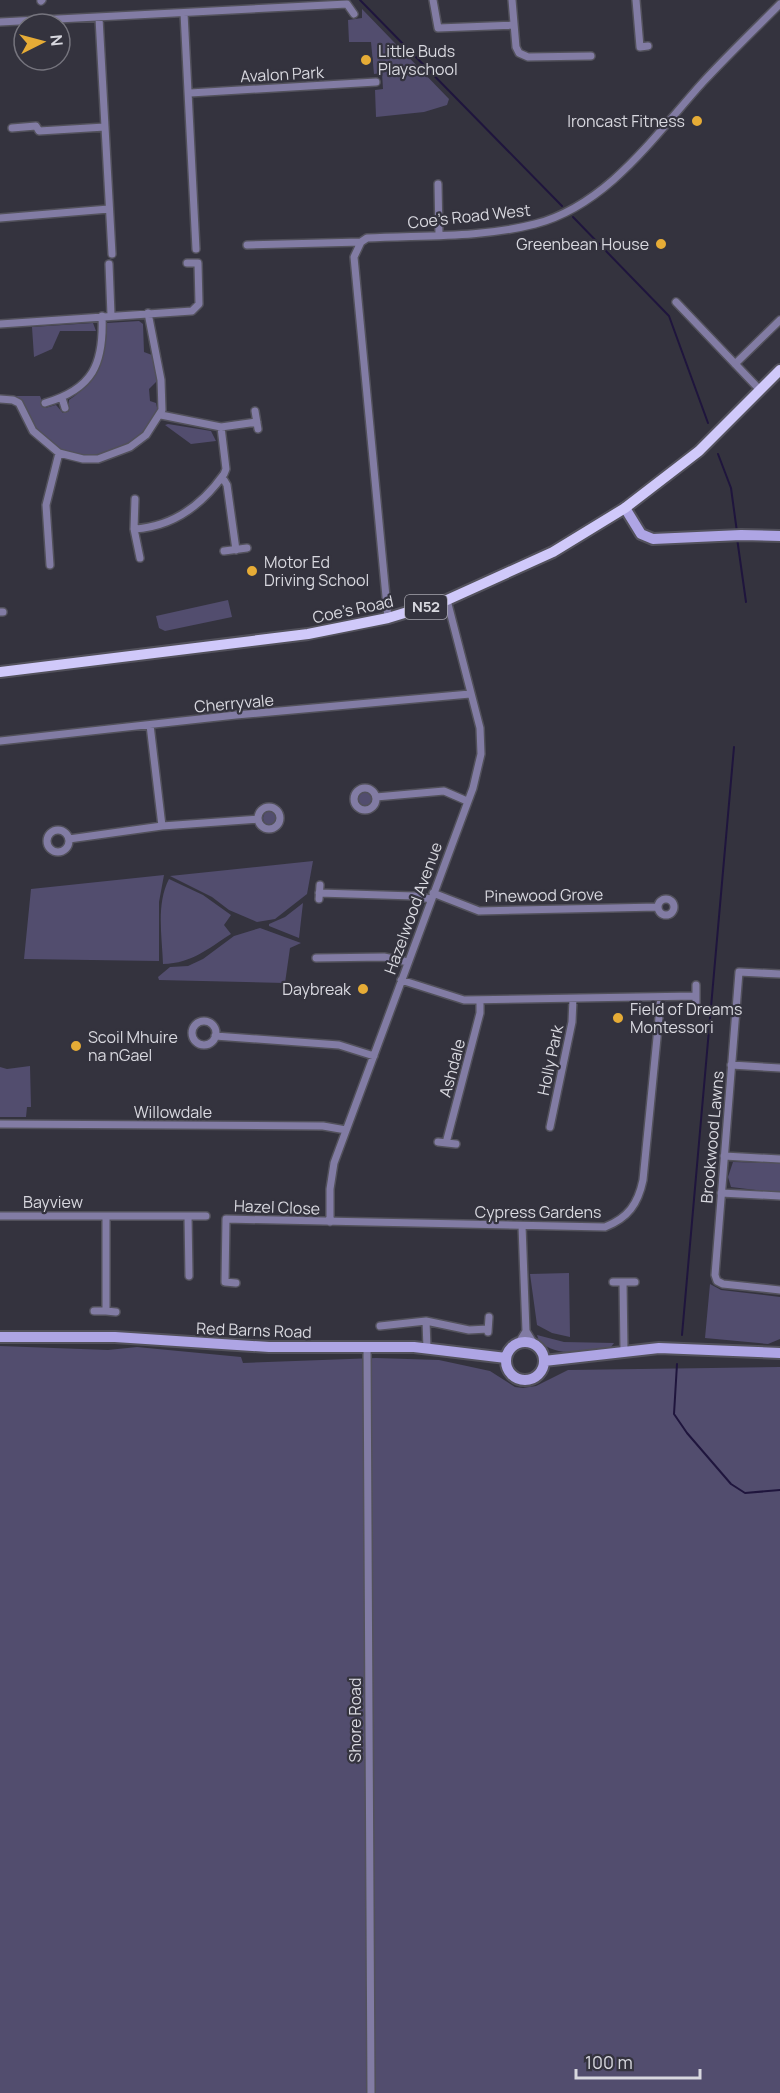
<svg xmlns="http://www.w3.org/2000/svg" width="780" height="2093" viewBox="0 0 780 2093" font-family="Manrope,sans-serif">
	<rect width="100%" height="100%" fill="#34333e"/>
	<path fill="#524d6e" d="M362 9 449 99 447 105 424 112 376 117 375 90 383 89 382 73 374 74 371 42H349L348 20 362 18Z
		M139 321 143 324 144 352 152 355 157 381 149 389 150 401 156 403 158 412C154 418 151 427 146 432 121 461 66 465 40 436 30 425 27 407 16 396H40L45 408 56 405 63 413 69 411V400C101 378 106 358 107 323Z
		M93 323 96 331H60L52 349 34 357 32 327Z
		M168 424 211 431 216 441 191 444 165 425Z
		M228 600 232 617 165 631 159 628 156 616Z
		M358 799a7 7 0 1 1 14 0a7 7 0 1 1-14 0Z
		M263 818a7 7 0 1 1 14 0a7 7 0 1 1-14 0Z
		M313 861 307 894 275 919 257 922 229 910 212 897 170 876Z
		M164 875 159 902V961L24 959 31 889Z
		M169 879 203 895 231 915 224 925 231 934C207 949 193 963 163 964 162 936 156 904 169 879Z
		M303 903 299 938 269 926V924L285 917Z
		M260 928 301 943 290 948 285 983 159 980 158 977 170 967 188 966 203 959 234 936Z
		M30 1066 31 1107H27L26 1117H0V1067L7 1069Z
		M733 1162 780 1163V1193L731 1187 728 1177Z
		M569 1273 570 1337 552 1333 537 1325 530 1274Z
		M710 1284 721 1290 780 1297V1339L768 1344 705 1338Z
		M537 1335 564 1342 614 1343 611 1347C589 1352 556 1358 539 1341Z
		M0 1346 108 1350 137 1347 241 1357 243 1363 376 1358 439 1360 490 1371 515 1387 523 1388 536 1386 568 1370 780 1367V2093H0Z"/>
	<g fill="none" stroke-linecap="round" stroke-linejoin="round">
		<path stroke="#1f153d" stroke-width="2" d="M360 0 562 206
			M573 217 669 316 708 423
			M718 454 731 488 737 532
			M737 538 746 602
			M682 1335 734 747
			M677 1364 674 1414 687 1433 731 1484 745 1493 780 1490"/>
		<defs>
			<path id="street" d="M433 0 438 28 514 25
				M512 0 516 47 519 53 528 57 591 56
				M636 0 640 47 648 46
				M41 1 42 0
				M184 13 196 249
				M99 18 112 254
				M0 22 347 4 354 14
				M190 93 376 82
				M12 128 36 126 39 131 105 127
				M438 184 439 235
				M0 218 109 209
				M247 245 361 242
				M109 264 111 315
				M676 302 760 390
				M0 324 192 311 199 304 198 263H187
				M735 364 780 320
				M62 398 65 408
				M0 399 13 400 19 403 33 431 59 453 83 459H98L130 447 146 435 162 410 161 380 148 313
				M45 403C93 389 104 364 102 316
				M255 411 258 429
				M161 415 221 427 257 422
				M220 480H224L227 485 236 550
				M135 499 134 529C172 527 202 505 224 474L226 469 221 427
				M134 529 140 558
				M224 551 247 548
				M50 565 46 505 59 453
				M0 612H3
				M388 618 354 257 361 242 367 238C422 235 481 238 535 224 608 205 655 135 703 82 728 55 754 30 780 4
				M150 725 162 826 258 819
				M0 741 236 715 470 694
				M354 799a11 11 0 1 1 22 0a11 11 0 1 1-22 0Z
				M376 797 444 791 467 801
				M258 818a11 11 0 1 1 22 0a11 11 0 1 1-22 0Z
				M47 841a11 11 0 1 1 22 0a11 11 0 1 1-22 0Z
				M69 839 162 826
				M319 893 414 896 431 899
				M433 893 479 911 658 907
				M658 907a8 8 0 1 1 16 0a8 8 0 1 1-16 0Z
				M319 899 320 885
				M316 958 384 957 408 962
				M780 974 739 972 715 1275 717 1281 723 1284 780 1290
				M401 980 464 1000 695 996
				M696 985V1003
				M192 1033a12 12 0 1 1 24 0a12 12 0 1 1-24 0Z
				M215 1036 339 1045 374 1056
				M731 1065 780 1068
				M0 1124 323 1126 346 1130
				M550 1127 572 1022 573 999
				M438 1142 456 1144
				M446 1143 480 1013V1000
				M724 1156 780 1159
				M721 1193 780 1196
				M0 1216H106V1311L116 1312
				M106 1216H206
				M188 1216 189 1276
				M330 1222V1189L334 1163 473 788 481 754 480 728 447 600
				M522 1226 526 1331 534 1344
				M613 1282H635
				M623 1282 624 1350
				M236 1283 225 1282 226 1219 605 1227C628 1218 638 1204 643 1180L661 997
				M94 1311H106
				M426 1321 427 1348
				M380 1326 426 1321 469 1330 488 1329
				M488 1332 489 1317
				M518 1344 526 1331
				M367 1346 371 2093"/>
			<path id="secondary" d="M625 508 641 534 653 539 741 535 780 536
				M0 1337H115L269 1347H414L506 1358
				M506 1361a19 19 0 1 1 38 0a19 19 0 1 1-38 0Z
				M544 1361 659 1348 780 1353"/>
			<path id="primary" d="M0 672 308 634 388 618 447 600 553 552 625 508 699 451 780 370"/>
		</defs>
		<use href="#street" stroke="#52515b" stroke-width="10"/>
		<use href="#secondary" stroke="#52515b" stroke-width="14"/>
		<use href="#primary" stroke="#52515b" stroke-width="14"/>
		<use href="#street" stroke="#827ca4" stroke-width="7"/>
		<use href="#secondary" stroke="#aea5e4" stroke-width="10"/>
		<use href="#primary" stroke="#d0c9fa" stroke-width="10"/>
	</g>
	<g fill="#e6ac36" stroke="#34333e" stroke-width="2">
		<circle cx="366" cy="60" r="6"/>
		<circle cx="697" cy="121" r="6"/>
		<circle cx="661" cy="244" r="6"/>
		<circle cx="252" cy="571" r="6"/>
		<circle cx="363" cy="989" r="6"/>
		<circle cx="618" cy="1018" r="6"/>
		<circle cx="76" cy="1046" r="6"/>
	</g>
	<g text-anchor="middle" stroke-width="4.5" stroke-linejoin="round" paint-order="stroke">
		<rect fill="#34333e" stroke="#a7a6af" stroke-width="1.5" x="405" y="595" width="42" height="24" rx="4.5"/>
		<g font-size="15" font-weight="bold" fill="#d8d8df">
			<text x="426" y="612">N52</text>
		</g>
		<g font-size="16" fill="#d8d8df" stroke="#34333e" text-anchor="start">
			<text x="378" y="57">Little Buds<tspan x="378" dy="18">Playschool</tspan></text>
			<text x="685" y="127" text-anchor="end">Ironcast Fitness</text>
			<text x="649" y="250" text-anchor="end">Greenbean House</text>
			<text x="264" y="568">Motor Ed<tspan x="264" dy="18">Driving School</tspan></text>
			<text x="351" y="995" text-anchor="end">Daybreak</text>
			<text x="630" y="1015">Field of Dreams<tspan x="630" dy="18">Montessori</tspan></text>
			<text x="88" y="1043">Scoil Mhuire<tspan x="88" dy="18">na nGael</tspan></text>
		</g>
		<g font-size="16" fill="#d8d8df" stroke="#34333e">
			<text transform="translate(282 74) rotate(-3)" y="6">Avalon Park</text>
			<text transform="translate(469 216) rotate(-6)" y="6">Coe's Road West</text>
			<text transform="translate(353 609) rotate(-12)" y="6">Coe's Road</text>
			<text transform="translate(234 703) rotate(-5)" y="6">Cherryvale</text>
			<text transform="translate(544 895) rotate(-1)" y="6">Pinewood Grove</text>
			<text transform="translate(413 908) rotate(-70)" y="6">Hazelwood Avenue</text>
			<text transform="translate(550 1060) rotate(-78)" y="6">Holly Park</text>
			<text transform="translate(452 1068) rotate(-75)" y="6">Ashdale</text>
			<text x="173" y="1118">Willowdale</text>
			<text transform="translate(712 1137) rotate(-85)" y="6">Brookwood Lawns</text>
			<text x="53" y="1208">Bayview</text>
			<text transform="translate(277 1207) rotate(2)" y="6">Hazel Close</text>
			<text x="538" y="1218">Cypress Gardens</text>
			<text transform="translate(254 1330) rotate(2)" y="6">Red Barns Road</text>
			<text transform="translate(355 1720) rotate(-90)" y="6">Shore Road</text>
		</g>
	</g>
	<g transform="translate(42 42) rotate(84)"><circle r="28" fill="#34333e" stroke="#76757e" stroke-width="1.5"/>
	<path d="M0-4.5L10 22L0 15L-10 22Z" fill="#e6ac36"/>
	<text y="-9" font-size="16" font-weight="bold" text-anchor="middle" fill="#d8d8df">N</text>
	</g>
	<path d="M576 2069v9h124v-9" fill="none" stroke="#d8d8df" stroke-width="3"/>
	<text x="585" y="2069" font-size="18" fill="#d8d8df" stroke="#34333e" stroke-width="4.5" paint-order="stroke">100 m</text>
</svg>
